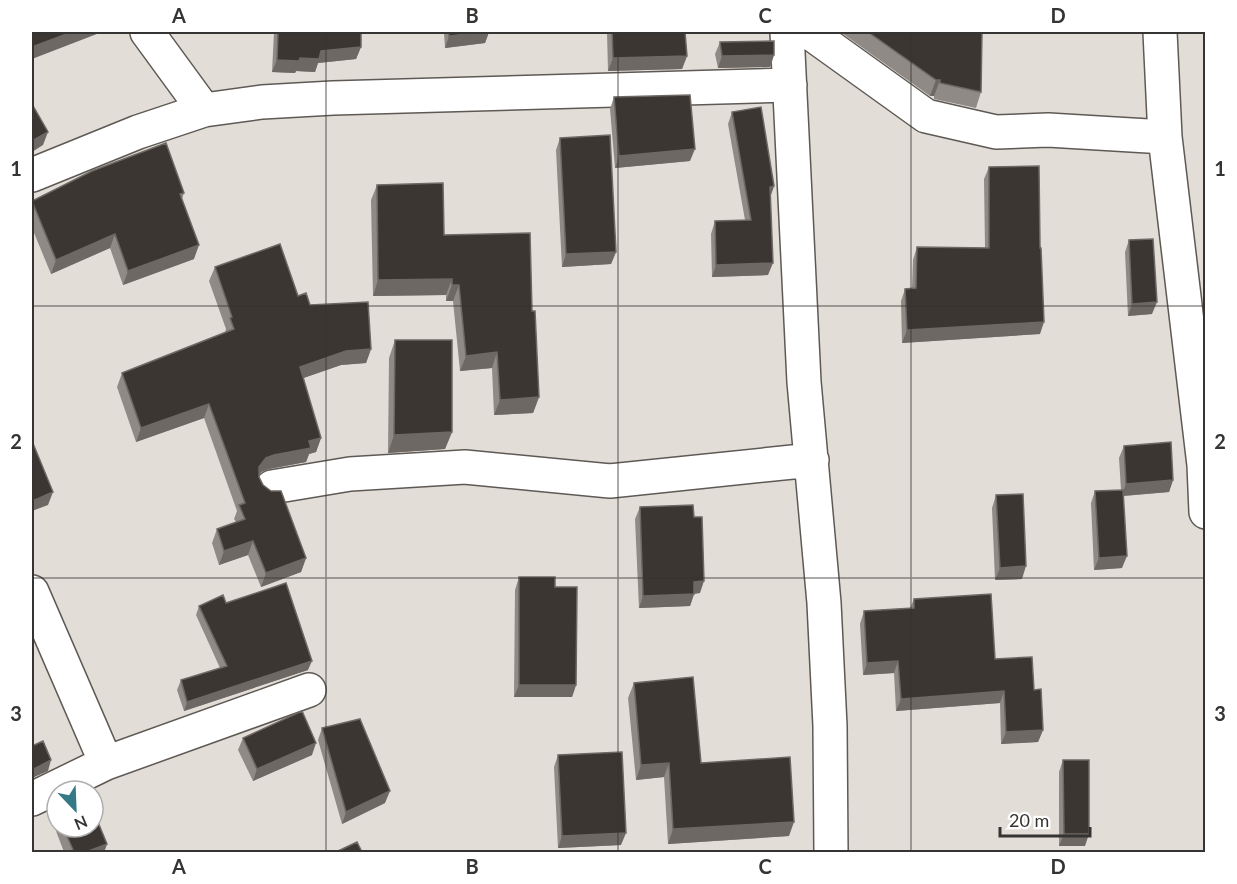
<svg xmlns="http://www.w3.org/2000/svg" width="1237" height="884" viewBox="0 0 1237 884" font-family="Lato,sans-serif">
	<rect width="100%" height="100%" fill="#e3ddd8"/>
	<g fill="none" stroke-linecap="round" stroke-linejoin="round">
		<defs>
			<path id="minor" d="M147 32 204 110
				M787 32 804 382 824 603 830 726 831 852
				M809 32 926 116 996 132 1048 130 1165 137
				M1160 32 1165 137 1204 465 1206 512
				M32 175 138 132 204 110 262 102 333 98 790 85
				M272 487 350 474 465 467 610 481 812 460
				M32 592 106 763
				M32 799 106 763 309 690"/>
		</defs>
		<use href="#minor" stroke="#5e5954" stroke-width="36"/>
		<use href="#minor" stroke="#fff" stroke-width="33"/>
	</g>
	<path fill="#8f8a85" d="M274 32H361V47L356 59 318 63 315 72 296 71 295 73 272 72Z
		M439 32H489L485 43 445 48 444 33Z
		M607 32H685L687 56 682 69 608 71Z
		M843 32H982L981 92 976 108 934 99V96H930L842 33Z
		M720 42 774 55 770 67 718 68 715 54Z
		M614 97 690 161 615 168 610 109Z
		M732 112 774 186 770 197 768 275 712 277 711 234 715 221 745 220 728 124Z
		M560 138 616 252 611 264 562 267 556 150Z
		M989 167 1040 334 902 343 901 301 905 289 912 288 913 260 917 247 985 248 984 179Z
		M377 185 444 235 532 311 539 397 533 413 494 415 492 368 460 371 453 301H446V295L373 296 371 200Z
		M184 193 182 199 194 259 123 285 110 248 51 274 32 228V201Z
		M1129 240 1152 314 1128 316 1125 252Z
		M215 267 298 296 310 305 371 349 366 363 341 365 303 378 321 438 316 452 309 454 306 462 269 469 261 472 259 477 306 558 301 572 261 587 248 555 219 565 212 543 217 529 236 522 234 519 237 511 204 418 136 442 117 387 122 373 225 333 226 329 209 281Z
		M395 340 452 432 445 449 388 453 389 358Z
		M1124 446 1173 480 1169 492 1124 496 1122 568 1094 570 1091 503 1095 491 1121 490 1119 458Z
		M996 495 1022 579 995 580 992 508Z
		M640 507 700 593 694 594 690 606 639 608 635 519Z
		M519 577 555 587 576 685 572 697H514L515 590Z
		M914 599 995 659 1034 690 1043 730 1038 742 1001 744 1000 703 896 711 894 673 863 675 860 624 864 611 910 608Z
		M226 603 308 670 184 711 177 690 181 680 220 668 196 615 199 606Z
		M634 683 701 763 789 836 668 844 664 777 636 780 628 698Z
		M322 728 385 803 342 824 318 740Z
		M243 738 312 755 253 781 238 750Z
		M558 755 621 845 558 848 554 767Z
		M1063 760 1085 846H1059V772Z
		M57 827H93L107 844 104 852H64L56 831Z"/>
	<path fill="#6d6864" d="M72 32H102L32 59V47Z
		M484 32H489L485 43 445 48 449 36Z
		M361 47 356 59 318 63 315 72 296 71 295 73 272 72 277 60 300 58 321 51Z
		M774 55 770 67 718 68 722 56Z
		M687 56 682 69 608 71 613 58Z
		M936 80H940L934 96H930Z
		M48 132 43 145 32 152V141Z
		M695 149 690 161 615 168 619 156Z
		M774 186 770 198V187Z
		M115 234 110 248 51 274 56 260Z
		M199 245 194 259 123 285 128 271Z
		M616 252 611 264 562 267 566 254Z
		M773 263 768 275 712 277 716 265Z
		M452 279 446 295 373 296 378 280Z
		M452 285H459L453 301H446Z
		M1157 302 1152 314 1128 316 1132 304Z
		M1044 322 1040 334 902 343 907 330Z
		M371 349 366 363 341 365 295 381 300 367 346 351Z
		M497 352 492 368 460 371 466 356Z
		M539 397 533 413 494 415 500 400Z
		M209 404 204 418 136 442 141 428Z
		M452 432 445 449 388 453 394 435Z
		M321 438 316 452 309 454 306 462 269 469 261 472 254 481 259 467 266 458 309 441Z
		M1173 480 1169 492 1121 496 1126 484Z
		M53 492 48 505 32 511V499Z
		M253 541 248 555 219 565 224 551Z
		M1127 556 1122 568 1094 570 1099 558Z
		M306 558 301 572 261 587 266 573Z
		M1026 566 1022 579 995 580 1000 568Z
		M704 581 700 593 690 594 694 582Z
		M694 594 690 606 639 608 643 596Z
		M312 661 308 670 184 711 187 702Z
		M898 661 894 673 863 675 867 663Z
		M519 685H576L572 697H514Z
		M1004 691 1000 703 896 711 901 699Z
		M1043 730 1038 742 1001 744 1006 732Z
		M316 743 312 755 253 781 257 769Z
		M51 760 48 771 32 778V770Z
		M669 763 664 777 636 780 641 765Z
		M390 791 385 803 342 824 346 812Z
		M794 822 789 836 668 844 673 829Z
		M626 833 621 845 558 848 562 836Z
		M1064 834H1089L1085 846H1059Z
		M107 844 104 852H86Z"/>
	<path fill="#3b3632" stroke="#6d6864" stroke-width="1.5" d="M32 32H72L32 47Z
		M278 32H361V47L321 51 319 59 300 58 299 61 277 60Z
		M449 32H484L449 36Z
		M612 32H685L687 56 613 58Z
		M868 32H982L981 92 940 83V80H936Z
		M774 41V55L722 56 720 42Z
		M690 95 695 149 619 156 614 97Z
		M32 104 48 132 32 141Z
		M761 107 774 186 770 187 773 263 716 265 715 221 751 220 732 112Z
		M610 135 616 252 566 254 560 138Z
		M166 143 184 193 180 194 199 245 128 271 115 234 56 260 32 201 92 171Z
		M1039 166 1040 248H1041L1044 322 907 330 905 289 916 288 917 247 989 248V167Z
		M443 183 444 235 530 233 532 311H535L539 397 500 400 497 352 466 356 459 285H452V279L378 280 377 185Z
		M1153 239 1157 302 1132 304 1129 240Z
		M280 244 298 296 306 293 310 305 368 302 371 349 346 351 300 367 321 438 309 441 311 448 274 455 266 458 259 467V477L263 485 271 491H281L306 558 266 573 253 541 224 551 217 529 245 519 239 505 245 503 209 404 141 428 122 373 234 329 230 318 232 317 215 267Z
		M395 340H452V432L394 435Z
		M32 441 53 492 35 500 32 499Z
		M1171 442 1173 480 1126 484 1124 446Z
		M1123 490 1127 556 1099 558 1095 491Z
		M1023 494 1026 566 1000 568 996 495Z
		M693 505 694 517H702L704 581 694 582V594L643 596 640 507Z
		M519 577H555V587H577L576 685H519Z
		M286 583 312 661 187 702 181 680 227 666 199 606 223 595 226 603Z
		M991 594 995 659 1032 657 1034 690 1041 689 1043 730 1006 732 1004 691 901 699 898 661 867 663 864 611 914 608V599Z
		M693 677 701 763 790 757 794 822 673 829 669 763 641 765 634 683Z
		M302 711 316 743 257 769 243 738Z
		M360 719 390 791 346 812 322 728Z
		M43 741 51 760 32 770V746Z
		M622 752 626 833 562 836 558 755Z
		M1063 760H1089V834H1064Z
		M93 810 107 844 86 852H74L63 827H93Z
		M357 842 362 852H336Z"/>
	<path fill="none" stroke="#363432" stroke-width="1.5" stroke-opacity="0.55" d="M326 32V852M618 32V852M911 32V852M32 306H1206M32 578H1206"/>
	<rect width="1237" height="884" fill="none" stroke="#ffffff" stroke-width="66"/>
	<g transform="translate(75 809) rotate(157)"><circle r="28" fill="#ffffff" stroke="#afaead" stroke-width="1.5"/>
	<path d="M0-4.5L10 22L0 15L-10 22Z" fill="#347987"/>
	<text y="-9" font-size="16" font-weight="bold" text-anchor="middle" fill="#363432">N</text>
	</g>
	<path d="M1000 827v9h90v-9" fill="none" stroke="#363432" stroke-width="3"/>
	<text x="1009" y="827" font-size="18" fill="#363432" stroke="#ffffff" stroke-width="4.5" paint-order="stroke">20 m</text>
	<rect x="33" y="33" width="1171" height="818" fill="none" stroke="#363432" stroke-width="2"/>
	<g font-size="20" text-anchor="middle" font-weight="bold" fill="#363432">
		<text x="179" y="23">A</text>
		<text x="472" y="23">B</text>
		<text x="765" y="23">C</text>
		<text x="1058" y="23">D</text>
		<text x="16" y="176">1</text>
		<text x="1220" y="176">1</text>
		<text x="16" y="449">2</text>
		<text x="1220" y="449">2</text>
		<text x="16" y="721">3</text>
		<text x="1220" y="721">3</text>
		<text x="179" y="874">A</text>
		<text x="472" y="874">B</text>
		<text x="765" y="874">C</text>
		<text x="1058" y="874">D</text>
	</g>
</svg>
